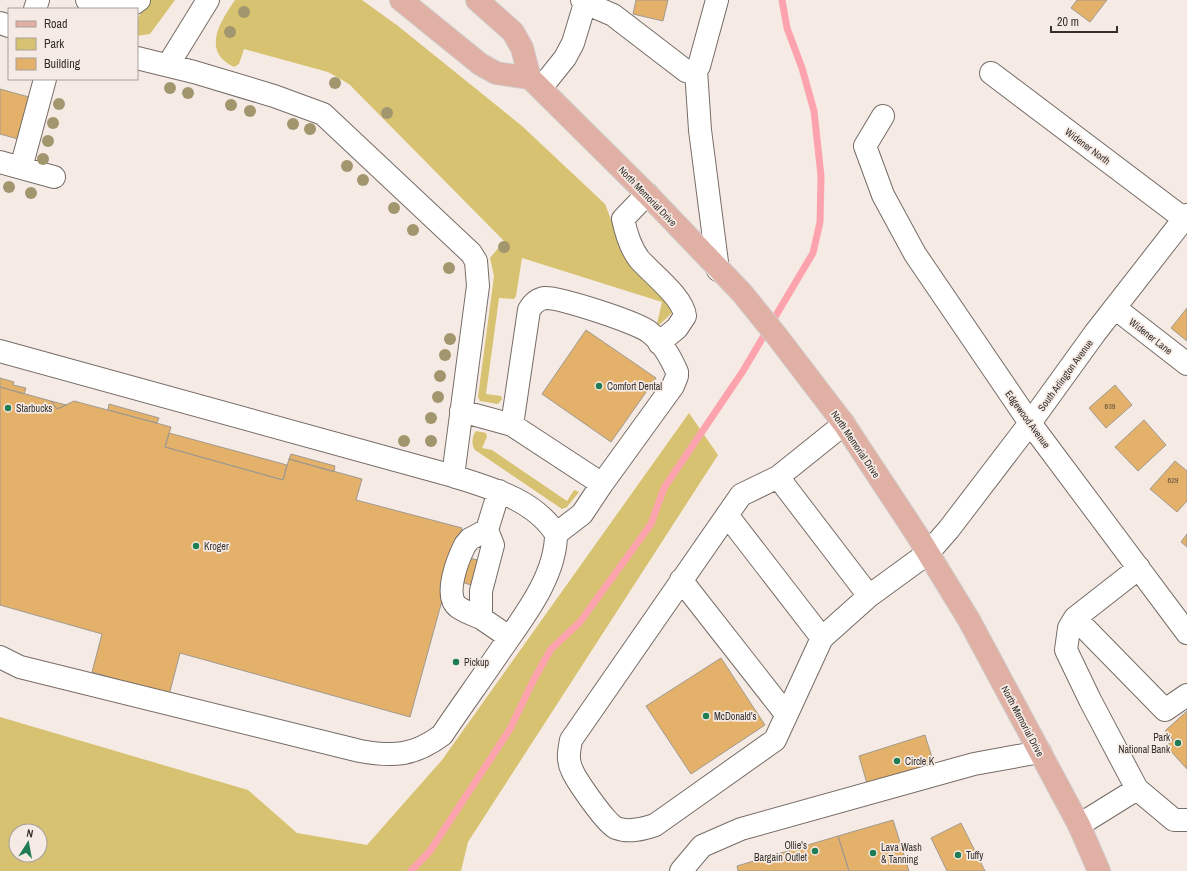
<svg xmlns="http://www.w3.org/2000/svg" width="1187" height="871" viewBox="0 0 1187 871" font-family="'Archivo Narrow',sans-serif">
	<rect width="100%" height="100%" fill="#f6ebe4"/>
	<path fill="#d6c270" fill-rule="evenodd" d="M148 0H175L150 34 137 36V20Z
		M235 0H362L398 26 522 126 605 204 622 248 674 311 659 325 657 324 662 302 522 258 516 296 514 299 499 298 486 394 501 396 502 399 498 404 480 401 478 397 494 276 490 258 504 241 349 84 328 72 244 49 239 64 234 67C201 51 220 22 235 0Z
		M689 413 718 455 468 842 461 871H0V717L248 790 297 833 367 845 442 760ZM16 831H40V855H16Z
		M476 431 486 433 487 437 482 448 492 450 567 501 574 490 579 492 567 507 562 509 475 450C471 444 472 436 476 431Z"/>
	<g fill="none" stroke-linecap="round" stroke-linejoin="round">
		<path stroke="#fca3ad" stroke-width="7" d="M411 871 430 851 510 729 534 679 551 649 580 622 651 524 664 488 743 371 813 253 820 222 821 176 814 111 802 68 787 28 782 0"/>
	</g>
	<path fill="#e4b16a" stroke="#a09990" d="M636 0H668L663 21 633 14Z
		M1077 0H1107L1090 22 1071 8Z
		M0 89 36 99 25 141 0 134Z
		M1187 308V341L1171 328Z
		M586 330 656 378 611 442 542 394Z
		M0 378 14 382 13 385 26 388 24 394 0 387Z
		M1115 385 1132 405 1106 428 1089 408Z
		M0 387 51 401 57 409 74 401 171 427 165 447 283 480 289 459 362 479 356 500 462 528 410 717 180 653 169 695 92 672 102 634 0 605Z
		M51 401 66 405 57 409Z
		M109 404 159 418 157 423 108 410Z
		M1144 420 1166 445 1138 471 1115 447Z
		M169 433 287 465 283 480 165 447Z
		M291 454 335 466 334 472 289 459Z
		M1175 461 1187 471V501L1177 512 1150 489Z
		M1187 534V547L1181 542Z
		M455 554 481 561 474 586 449 578Z
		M721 658 765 725 691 774 646 706Z
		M1187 711V769L1166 746 1173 740 1165 731Z
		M925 735 935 767 868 787 859 756Z
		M893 820 909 871H849L838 836Z
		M961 823 985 871H947L931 838Z
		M838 836 849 871H738L737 866Z"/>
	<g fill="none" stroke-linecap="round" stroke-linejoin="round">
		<defs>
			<path id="minor" d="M87 0C102 4 125 13 139 0
				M582 0 585 3 613 15 686 71C692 73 696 71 699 66L717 0
				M35 9 38 0
				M0 23 9 26
				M137 58 194 72 274 96 323 114 471 253 476 261 478 286 453 476C490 488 534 499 556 534L582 514 602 484
				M168 65 208 0
				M696 70 700 130 718 270
				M991 73 1187 221
				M541 88 565 58 573 43 586 0
				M883 116 865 146 883 195 915 254 1030 423 1187 633
				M0 162 54 177
				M21 168 45 79
				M647 194 623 219C626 233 630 247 639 259 652 274 683 297 685 316L677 328 659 343
				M1115 308 1187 364
				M0 351 453 476
				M461 411 512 425 529 310C533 303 538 299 545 298 559 297 639 323 649 332 661 341 671 358 677 372V376L673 386 602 484 512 425
				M844 424 778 477 869 596 928 553 949 529 1030 423 1095 333 1187 215
				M778 477 741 495 571 740C569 751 567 760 572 770 576 780 607 825 616 828 629 833 643 829 655 825L775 740 822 638 869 596
				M499 491 487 530 493 545 481 591V618L509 637
				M727 515 822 638
				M1139 568 1075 618 1069 628 1066 650 1090 700 1137 789 1174 820H1187
				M681 580 786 714
				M481 618C474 615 465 612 458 607 443 596 458 559 465 545L470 539 487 530
				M1075 618 1165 710 1187 695
				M0 657 20 667 360 751C393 757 414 756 442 735 460 708 479 682 498 654 521 620 556 578 556 534
				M1079 825 1137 789
				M681 871 702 846 741 829 974 764 1040 752"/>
			<path id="major" d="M401 0 480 64 496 73 530 78
				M477 0 513 32 522 48 530 78 650 197 742 293 776 335 844 424 917 535 969 620 1079 825 1099 871"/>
		</defs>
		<use href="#minor" stroke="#766c66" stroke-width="24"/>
		<use href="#major" stroke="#cecdcc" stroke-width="24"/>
		<use href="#minor" stroke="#fff" stroke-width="22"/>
		<use href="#major" stroke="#e1b0a5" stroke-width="22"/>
	</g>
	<g fill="#a2966f">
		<circle cx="244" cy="12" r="6"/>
		<circle cx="230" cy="32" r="6"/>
		<circle cx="335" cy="83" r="6"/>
		<circle cx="170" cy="88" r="6"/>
		<circle cx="188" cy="93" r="6"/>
		<circle cx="59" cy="104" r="6"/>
		<circle cx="231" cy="105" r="6"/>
		<circle cx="250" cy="111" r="6"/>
		<circle cx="387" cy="113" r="6"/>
		<circle cx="53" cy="123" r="6"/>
		<circle cx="293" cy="124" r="6"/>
		<circle cx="310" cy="129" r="6"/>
		<circle cx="48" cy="141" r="6"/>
		<circle cx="43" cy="159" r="6"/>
		<circle cx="347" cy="166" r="6"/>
		<circle cx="363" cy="180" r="6"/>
		<circle cx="9" cy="187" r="6"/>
		<circle cx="31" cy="193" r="6"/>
		<circle cx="394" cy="208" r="6"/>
		<circle cx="413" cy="230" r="6"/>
		<circle cx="504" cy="247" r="6"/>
		<circle cx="449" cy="268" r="6"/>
		<circle cx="450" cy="339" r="6"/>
		<circle cx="445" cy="355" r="6"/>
		<circle cx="440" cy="376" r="6"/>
		<circle cx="438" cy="397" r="6"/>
		<circle cx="431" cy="418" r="6"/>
		<circle cx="404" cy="441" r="6"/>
		<circle cx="431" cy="441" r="6"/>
	</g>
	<g fill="#207c52" stroke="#f6ebe4" stroke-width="1.5">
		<circle cx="599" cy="386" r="4"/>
		<circle cx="8" cy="408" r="4"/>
		<circle cx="196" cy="546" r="4"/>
		<circle cx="456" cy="662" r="4"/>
		<circle cx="706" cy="716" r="4"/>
		<circle cx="1178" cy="743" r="4"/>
		<circle cx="897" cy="761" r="4"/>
		<circle cx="815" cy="851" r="4"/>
		<circle cx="873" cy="853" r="4"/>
		<circle cx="958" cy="855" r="4"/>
	</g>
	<g text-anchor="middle" stroke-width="3.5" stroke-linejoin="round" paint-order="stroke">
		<g font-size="8" fill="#5f503c">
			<text x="1110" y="409">639</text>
			<text x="1173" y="483">629</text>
		</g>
		<g font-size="10" fill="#332f2c" stroke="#f6ebe4">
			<text transform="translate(1088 146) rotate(37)" y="4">Widener North</text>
			<text transform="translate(648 196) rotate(46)" y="4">North Memorial Drive</text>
			<text transform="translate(1151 336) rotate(38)" y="4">Widener Lane</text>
			<text transform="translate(1065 375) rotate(-54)" y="4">South Arlington Avenue</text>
			<text transform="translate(1028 419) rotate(54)" y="4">Edgewood Avenue</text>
			<text transform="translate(856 444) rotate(56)" y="4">North Memorial Drive</text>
			<text transform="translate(1023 721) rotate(62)" y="4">North Memorial Drive</text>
		</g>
		<g font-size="10" fill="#332f2c" stroke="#f6ebe4" text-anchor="start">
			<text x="607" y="390">Comfort Dental</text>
			<text x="16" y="412">Starbucks</text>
			<text x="204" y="550">Kroger</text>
			<text x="464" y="666">Pickup</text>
			<text x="714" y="720">McDonald's</text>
			<text x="1170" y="741" text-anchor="end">Park<tspan x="1170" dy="12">National Bank</tspan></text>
			<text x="905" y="765">Circle K</text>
			<text x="807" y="849" text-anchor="end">Ollie's<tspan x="807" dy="12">Bargain Outlet</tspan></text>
			<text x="881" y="851">Lava Wash<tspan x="881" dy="12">&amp; Tanning</tspan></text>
			<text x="966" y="859">Tuffy</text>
		</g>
	</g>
	<rect x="8" y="8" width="130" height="72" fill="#f6ebe4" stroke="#a8a09a"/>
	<rect x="16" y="21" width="20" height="6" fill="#e1b0a5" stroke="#a8a09a"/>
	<text x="44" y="28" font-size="12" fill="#332f2c">Road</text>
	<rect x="16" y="38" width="20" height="12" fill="#d6c270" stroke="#a8a09a"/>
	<text x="44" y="48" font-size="12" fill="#332f2c">Park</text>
	<rect x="16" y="58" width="20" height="12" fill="#e4b16a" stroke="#a8a09a"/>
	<text x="44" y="68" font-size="12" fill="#332f2c">Building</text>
	<g transform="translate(28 843) rotate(11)"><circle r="19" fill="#f6ebe4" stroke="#a8a09a"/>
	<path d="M0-3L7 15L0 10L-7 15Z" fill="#207c52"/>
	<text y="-6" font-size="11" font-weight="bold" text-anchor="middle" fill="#332f2c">N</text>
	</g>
	<path d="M1051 26v6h66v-6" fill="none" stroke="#332f2c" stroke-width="2"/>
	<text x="1057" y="26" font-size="12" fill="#332f2c" stroke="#f6ebe4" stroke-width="3" paint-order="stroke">20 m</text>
</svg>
